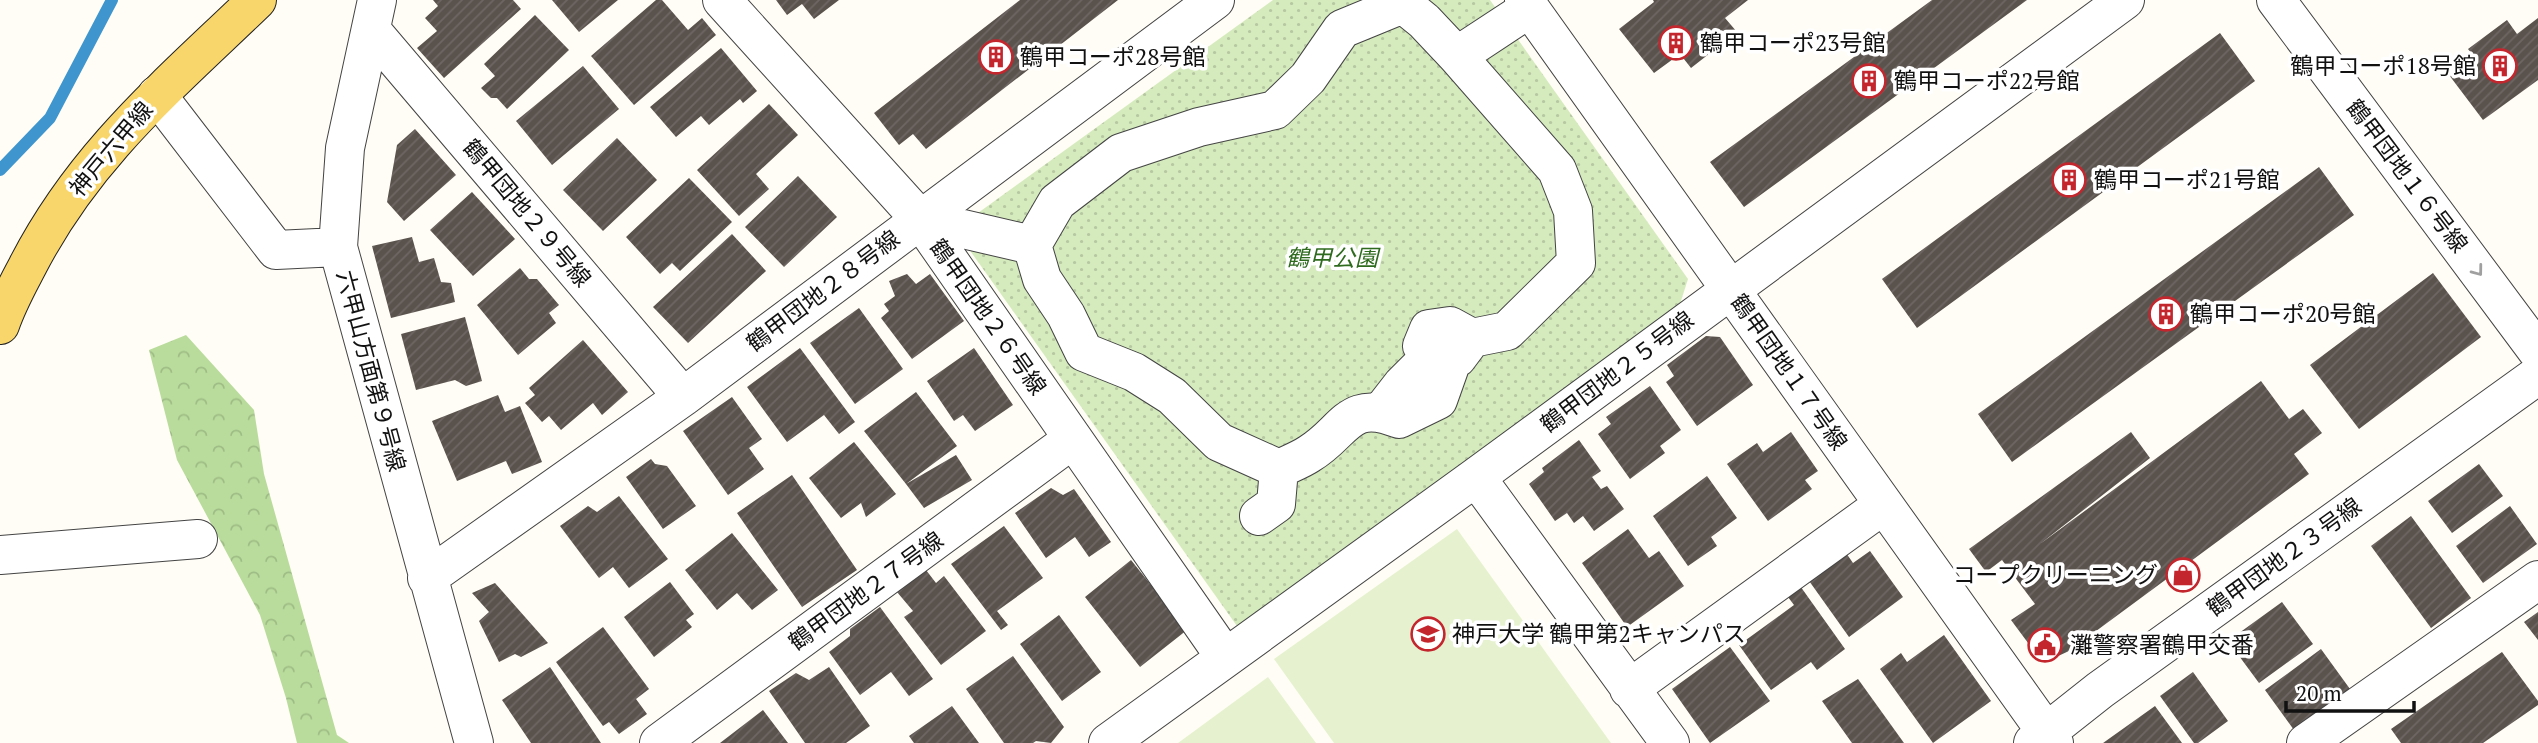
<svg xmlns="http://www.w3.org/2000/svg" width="2538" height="743" viewBox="0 0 2538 743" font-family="'PT Serif','Noto Sans JP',serif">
	<defs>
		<pattern id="forest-crowns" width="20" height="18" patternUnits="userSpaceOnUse" patternTransform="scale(1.75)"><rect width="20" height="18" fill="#b9dc9c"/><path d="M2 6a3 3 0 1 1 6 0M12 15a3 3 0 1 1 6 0" fill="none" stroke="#9ebc85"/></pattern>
		<pattern id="park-dots" width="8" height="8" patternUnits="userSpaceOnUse" patternTransform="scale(1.75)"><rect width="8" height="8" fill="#d5ebbd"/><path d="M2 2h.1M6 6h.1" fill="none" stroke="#b6c8a1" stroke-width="1.8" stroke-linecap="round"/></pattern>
		<pattern id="building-hatch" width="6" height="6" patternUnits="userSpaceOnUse" patternTransform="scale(1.75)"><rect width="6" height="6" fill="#5a524d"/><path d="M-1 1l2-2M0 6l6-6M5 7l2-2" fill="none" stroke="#6d6662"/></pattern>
	</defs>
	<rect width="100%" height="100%" fill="#fffdf5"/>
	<path fill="url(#forest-crowns)" d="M186 335 254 410 264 474 337 735 349 743H297L286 698 260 615 177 460 149 350Z"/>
	<path fill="url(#park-dots)" d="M1273 0H1490L1688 279 1679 307 1237 626 971 252 978 213Z"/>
	<path fill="#e6f2cf" d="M1457 529 1611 743H1334L1274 659Z
		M1268 677 1316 743H1178Z"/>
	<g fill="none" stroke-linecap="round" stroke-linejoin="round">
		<path stroke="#3f96cf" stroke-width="12" d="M0 170 50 118 112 0"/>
	</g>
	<path fill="url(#building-hatch)" d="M433 0H513L521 9 444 78 417 48 437 31 425 18 438 6Z
		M552 0H618L579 32Z
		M656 0H662L688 30 702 18 716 35 634 105 591 56Z
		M776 0H839L814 19 802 4 787 15Z
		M1020 0H1118L926 149 913 134 899 145 874 113Z
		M1653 0H1748L1725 18 1737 32 1691 68 1680 54 1654 73 1619 29 1654 2Z
		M1932 0H2027L1744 207 1710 162Z
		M535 15 569 50 507 109 497 98H491L481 88 495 76 484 64Z
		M2538 18V80L2483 120 2449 75 2474 57 2468 49 2507 20 2517 34Z
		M2220 33 2255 81 1917 328 1882 279Z
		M721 48 757 91 743 103 740 99 709 125 701 116 676 137 650 107Z
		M583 66 619 109 552 165 516 121Z
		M769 104 798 135 756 174 769 189 739 216 697 170Z
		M415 129 456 175 404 221 387 202 397 145Z
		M617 138 657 180 603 231 563 190Z
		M2319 167 2354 215 2012 462 1978 414Z
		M798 176 837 217 784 267 745 227Z
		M689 178 732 222 680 271 672 263 660 274 626 237Z
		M472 192 515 239 473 276 430 230Z
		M732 234 766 271 688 343 653 307Z
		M412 237 419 262 434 258 441 282 451 283 455 302 391 318 372 246Z
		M520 268 529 279H537L559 305 549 313 556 323 518 355 477 305Z
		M2433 273 2481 337 2359 429 2310 365Z
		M907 274 916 284 930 274 964 321 912 359 881 318 889 311 884 304 895 296 889 281Z
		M859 308 903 369 855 404 810 343Z
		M465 317 482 381 466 386 455 380 416 390 401 334Z
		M1706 336 1720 337 1753 385 1697 426 1666 382 1674 376 1667 365Z
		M583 340 628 392 602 415 593 403 561 430 549 416 542 422 525 403 535 395 529 388Z
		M800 348 855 422 839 434 824 415 787 442 747 387Z
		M974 348 1013 405 975 431 963 415 954 421 927 381Z
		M2261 381 2289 419 2303 409 2322 433 2294 454 2309 474 2069 651 2056 657 2037 655 2011 620 2035 604 2002 560 1986 572 1969 549 2131 432 2150 458 2040 544Z
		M1650 386 1681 430 1660 446 1665 453 1630 479 1598 434 1611 424 1606 417Z
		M916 392 957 446 906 484 864 431Z
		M498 395 505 412 520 406 542 462 512 474 506 461 457 481 432 421Z
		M732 397 762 439 749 448 764 469 728 495 683 431Z
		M1791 432 1818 471 1805 480 1812 489 1768 521 1727 464 1757 443 1763 452Z
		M1579 440 1601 471 1592 477 1601 489 1607 486 1624 509 1594 531 1583 516 1574 523 1567 513 1555 521 1529 484 1544 472 1542 468Z
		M854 442 896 494 866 517 861 503 841 518 809 478Z
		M956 455 972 480 924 508 906 484Z
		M651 459 655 464 667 466 696 506 663 529 626 477Z
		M2479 464 2503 496 2452 533 2428 501Z
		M792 475 857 570 802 607 737 513Z
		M1707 476 1737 518 1711 537 1717 546 1688 566 1653 516Z
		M1051 488 1063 495 1074 489 1111 542 1089 557 1075 537 1046 558 1015 513Z
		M619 496 668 559 629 588 613 567 599 578 560 526 588 506 597 512Z
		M2510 506 2537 544 2483 583 2456 546Z
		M2411 516 2471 598 2431 628 2371 546Z
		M1004 526 1043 578 997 611 1008 625 1001 630 951 564Z
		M1628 529 1649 558 1659 551 1684 586 1627 627 1582 563Z
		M732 533 778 590 752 610 737 593 717 610 685 570Z
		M1844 550 1853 563 1870 551 1903 597 1849 637 1807 578Z
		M1131 560 1187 630 1140 667 1085 597Z
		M926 570 936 583 944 576 986 631 941 665 904 617 913 611 897 592Z
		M670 582 694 614 686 620 692 627 654 657 624 617Z
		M495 583 548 643 521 657 515 654 499 662 479 621 489 612 472 593Z
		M1798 583 1845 649 1817 670 1811 662 1771 690 1739 645 1794 605 1785 593Z
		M2282 602 2313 644 2259 683 2228 641Z
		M880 607 933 679 909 696 891 672 860 695 829 652 850 636V629Z
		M2538 612V640L2524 622Z
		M1059 615 1101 672 1062 701 1020 644Z
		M603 627 649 689 636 699 647 714 619 734 609 722 603 726 556 662Z
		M1944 635 1991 701 1933 743 1880 669 1901 653 1907 662Z
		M1730 647 1770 701 1710 743 1672 689Z
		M2321 649 2350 689 2294 730 2265 690Z
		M2502 652 2538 701V705L2483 743H2401L2391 729Z
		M1013 656 1064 727 1051 743 1036 741 1033 743H1004L966 689Z
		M550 667 601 743H531L502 700Z
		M829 667 870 726 846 743H805L769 691 796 673 809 680Z
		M2193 672 2228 721 2198 743H2194L2160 696Z
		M1858 679 1904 743H1852L1822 701Z
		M952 706 979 743H914L909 736Z
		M2155 706 2182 743H2103Z
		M763 710 788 743H720Z"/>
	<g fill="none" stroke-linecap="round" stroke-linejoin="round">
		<defs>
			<path id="minor" d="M377 0 345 148 338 247 474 743
				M722 0 920 219 1225 657
				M1524 0 2054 743
				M2276 0 2538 352
				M371 30 683 397
				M1457 56 1530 8
				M157 95 276 250 338 247
				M920 219 1032 245 1057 202 1121 153 1199 127 1275 110 1308 78 1342 29 1403 4 1424 21 1457 56 1557 170 1573 211 1576 263 1507 331 1472 338
				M1032 245 1042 279 1066 315 1084 352 1134 372 1172 396 1219 442 1279 469C1289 464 1300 460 1309 454 1346 432 1347 398 1399 419L1438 400 1449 369 1429 358 1402 385 1381 412
				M1429 358 1422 346 1429 329 1450 326 1472 338 1457 358
				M1476 477 1670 743
				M1259 516 1276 504 1279 469
				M0 555 198 539
				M427 578 683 397 1215 0
				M1629 689 1883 505
				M659 743 1073 439
				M1108 743 1476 477 2125 0
				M2033 743 2100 690 2538 375
				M2306 743 2538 580"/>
			<path id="major" d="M0 325C7 304 17 286 27 267 84 155 169 85 257 0"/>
		</defs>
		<use href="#minor" stroke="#444" stroke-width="40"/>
		<use href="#major" stroke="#222" stroke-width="40"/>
		<use href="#minor" stroke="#fff" stroke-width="38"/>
		<use href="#major" stroke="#f9d66b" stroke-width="38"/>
	</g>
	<defs><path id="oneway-chevron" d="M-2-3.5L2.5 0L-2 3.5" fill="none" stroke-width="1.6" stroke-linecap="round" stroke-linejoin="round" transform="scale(1.75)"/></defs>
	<use stroke="#a0a0a0" href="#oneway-chevron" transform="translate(2478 271) rotate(53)"/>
	<defs>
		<symbol id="building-ring" viewBox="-11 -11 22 22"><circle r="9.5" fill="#fff" stroke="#c4262e" stroke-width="1.5"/><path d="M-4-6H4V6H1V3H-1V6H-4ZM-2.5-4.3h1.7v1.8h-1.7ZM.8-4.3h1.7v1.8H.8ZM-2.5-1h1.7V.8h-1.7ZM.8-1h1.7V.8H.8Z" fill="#c4262e"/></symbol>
		<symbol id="shop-ring" viewBox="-11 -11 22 22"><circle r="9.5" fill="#fff" stroke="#c4262e" stroke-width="1.5"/><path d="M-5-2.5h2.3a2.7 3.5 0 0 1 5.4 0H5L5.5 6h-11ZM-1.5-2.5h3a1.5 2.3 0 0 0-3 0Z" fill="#c4262e"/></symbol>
		<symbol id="university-ring" viewBox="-11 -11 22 22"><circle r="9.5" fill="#fff" stroke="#c4262e" stroke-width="1.5"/><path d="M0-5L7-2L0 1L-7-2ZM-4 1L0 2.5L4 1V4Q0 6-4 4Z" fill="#c4262e"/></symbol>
		<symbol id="civic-ring" viewBox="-11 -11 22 22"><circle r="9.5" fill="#fff" stroke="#c4262e" stroke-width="1.5"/><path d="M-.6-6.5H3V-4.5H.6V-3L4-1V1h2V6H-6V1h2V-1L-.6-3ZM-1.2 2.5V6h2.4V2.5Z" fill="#c4262e"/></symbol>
	</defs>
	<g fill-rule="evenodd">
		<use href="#building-ring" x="1657" y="24" width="38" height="38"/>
		<use href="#building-ring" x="977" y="38" width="38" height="38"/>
		<use href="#building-ring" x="2481" y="47" width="38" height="38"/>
		<use href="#building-ring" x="1850" y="62" width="38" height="38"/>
		<use href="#building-ring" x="2050" y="161" width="38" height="38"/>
		<use href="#building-ring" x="2147" y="295" width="38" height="38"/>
		<use href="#shop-ring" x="2164" y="556" width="38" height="38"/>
		<use href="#university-ring" x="1409" y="615" width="38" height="38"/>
		<use href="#civic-ring" x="2026" y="626" width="38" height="38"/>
	</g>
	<g text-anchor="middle" stroke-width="7" stroke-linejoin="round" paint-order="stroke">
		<g font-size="23" fill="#111" stroke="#fff" text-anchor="start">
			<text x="1700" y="51">鶴甲コーポ23号館</text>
			<text x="1020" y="65">鶴甲コーポ28号館</text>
			<text x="2476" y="74" text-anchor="end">鶴甲コーポ18号館</text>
			<text x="1894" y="89">鶴甲コーポ22号館</text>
			<text x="2094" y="188">鶴甲コーポ21号館</text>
			<text x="2190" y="322">鶴甲コーポ20号館</text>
			<text x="2158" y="583" text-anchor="end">コープクリーニング</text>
			<text x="1452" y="642">神戸大学 鶴甲第2キャンパス</text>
			<text x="2070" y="653">灘警察署鶴甲交番</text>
		</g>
		<g font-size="23" fill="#111" stroke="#fff">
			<text transform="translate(111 149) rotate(-50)" y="8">神戸六甲線</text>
			<text transform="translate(2407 176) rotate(53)" y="8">鶴甲団地１６号線</text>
			<text transform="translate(527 213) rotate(50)" y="8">鶴甲団地２９号線</text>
			<text transform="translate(823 291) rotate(-37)" y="8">鶴甲団地２８号線</text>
			<text transform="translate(988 317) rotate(55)" y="8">鶴甲団地２６号線</text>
			<text transform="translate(371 371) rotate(75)" y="8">六甲山方面第９号線</text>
			<text transform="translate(1617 372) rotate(-37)" y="8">鶴甲団地２５号線</text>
			<text transform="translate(1789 372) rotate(55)" y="8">鶴甲団地１７号線</text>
			<text transform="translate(2284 557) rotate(-36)" y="8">鶴甲団地２３号線</text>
			<text transform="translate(866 591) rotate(-36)" y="8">鶴甲団地２７号線</text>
		</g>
		<g font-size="23" font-style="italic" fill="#2f6b1f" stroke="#fff">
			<text x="1332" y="266">鶴甲公園</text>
		</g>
	</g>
	<path d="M2286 701v10h128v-10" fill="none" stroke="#111111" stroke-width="3.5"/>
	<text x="2296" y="701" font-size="21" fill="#111111" stroke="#ffffff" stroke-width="5" paint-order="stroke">20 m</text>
</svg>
